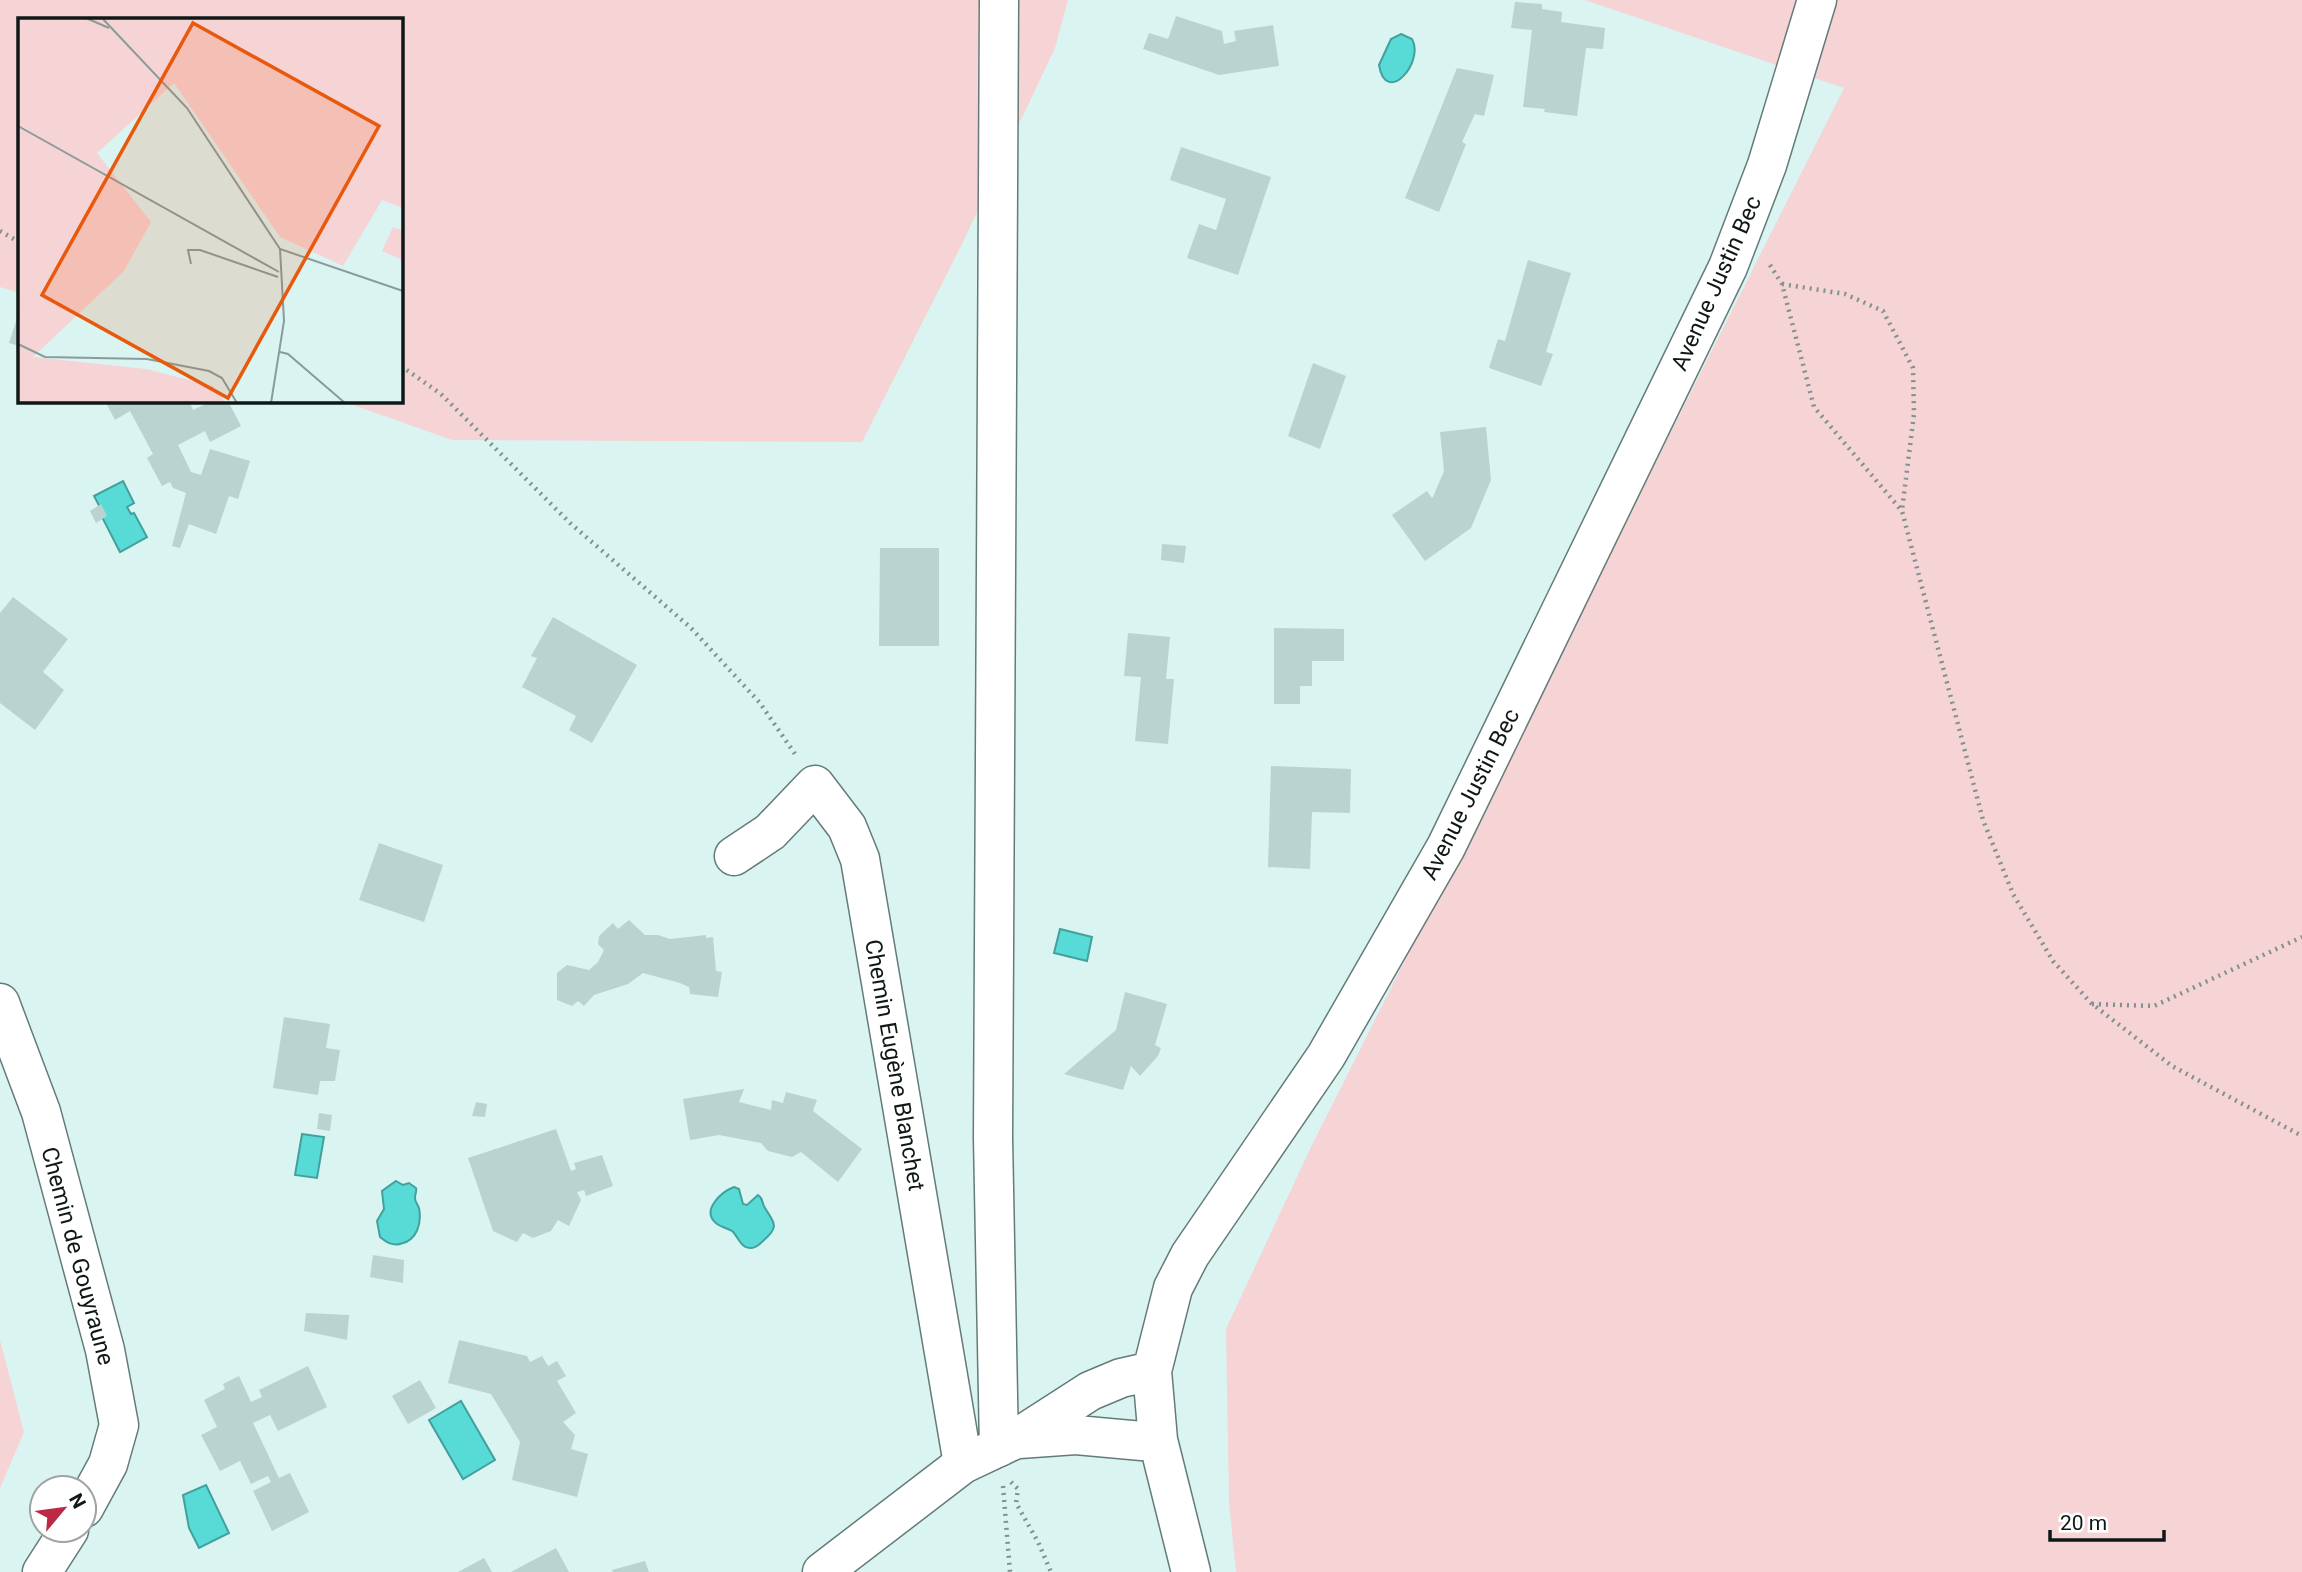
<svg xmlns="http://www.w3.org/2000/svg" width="2302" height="1572" viewBox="0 0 2302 1572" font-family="Roboto,sans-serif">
	<rect width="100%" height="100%" fill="#daf4f2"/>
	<path fill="#f6d3d4" d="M0 0H1068L1055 48 962 244 862 442 452 440 342 401H401V19H19V293L0 287Z
		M1585 0H2302V1572H1236L1229 1502 1226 1329 1311 1147 1844 88Z
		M0 1340 24 1432 0 1488Z"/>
	<path fill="#58dbd6" stroke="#42a09d" stroke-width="2" d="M1401 34 1412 39C1425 62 1386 107 1379 65L1391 39Z
		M123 481 134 503 127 507 131 514 134 513 147 537 120 552 102 517 104 515 94 496Z
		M1060 929 1092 937 1087 961 1054 953Z
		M302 1134 324 1137 317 1178 295 1175Z
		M396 1181 403 1185 409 1183 416 1188C417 1191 415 1194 415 1198 415 1202 418 1205 419 1208 422 1223 417 1241 400 1244 392 1246 386 1242 380 1237L377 1221 384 1209 382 1191Z
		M734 1187 739 1189 743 1204 747 1205 758 1195C764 1199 761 1202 765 1208 774 1223 780 1226 764 1240 761 1243 757 1248 751 1248 741 1249 738 1236 732 1231 727 1228 721 1227 717 1224 700 1211 721 1192 734 1187Z
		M461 1401 495 1460 463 1479 429 1420Z
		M206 1485 229 1533 199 1548 189 1528 183 1495Z"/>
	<path fill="#b9d3d1" d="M1515 2 1542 4V9L1562 12 1561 22 1605 28 1603 49 1586 48 1577 116 1544 112 1545 109 1523 107 1532 30 1511 28Z
		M1176 16 1222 31 1224 44 1236 41 1234 31 1273 25 1279 66 1219 75 1143 49 1149 33 1168 39Z
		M1457 68 1494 75 1484 116 1475 114 1462 142 1466 144 1439 212 1405 198Z
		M1181 147 1271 177 1238 275 1187 258 1199 224 1216 230 1226 199 1170 180Z
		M1528 260 1571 273 1546 352 1553 354 1541 386 1489 368 1498 339 1505 341Z
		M19 312V346L9 343Z
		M1313 363 1346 376 1320 449 1288 436Z
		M105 401H171L172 403 177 401H189L193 410 212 401H228L241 426 210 442 205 431 178 445 191 472 201 475 210 449 250 461 238 499 229 496 216 534 189 524 180 548 172 546 186 493 173 488 170 482 162 486 147 458 153 454 130 411 115 420Z
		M1486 427 1491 480 1471 528 1425 561 1392 515 1427 491 1432 498 1433 497 1444 471 1440 432Z
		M101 504 107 516 96 523 90 511Z
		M1162 544 1186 546 1184 563 1161 560Z
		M880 548H939V646H879Z
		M13 597 68 639 43 672 64 690 35 730 0 703V613Z
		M553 617 637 665 592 743 569 730 576 716 522 687 537 658 531 656Z
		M1274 628 1344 629V661H1312V686H1300V704H1274Z
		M1128 633 1170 637 1166 679H1174L1168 744 1135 741 1141 677 1124 676Z
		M1271 766 1351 769 1350 813 1312 812 1310 869 1268 867Z
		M379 843 443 865 424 922 359 900Z
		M629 920 645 935H658L670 939 706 935V938L713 937 716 971 722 972 718 997 690 994 689 987 680 983 643 973 628 984 594 995 584 1006 578 1001 572 1006 557 1000V973L567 965 589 970 598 962 604 950 598 944 599 936 613 923 618 929Z
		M1125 992 1167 1004 1155 1045 1161 1048 1158 1056 1140 1076 1131 1066 1123 1090 1064 1074 1116 1030Z
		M284 1017 330 1024 326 1048 340 1050 335 1081H320L318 1095 273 1088Z
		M744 1089 739 1102 771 1110 772 1100 783 1103 786 1092 817 1100 813 1111 862 1149 838 1182 801 1152 792 1157 768 1151 761 1143 719 1135 690 1140 683 1099Z
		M476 1102 487 1104 485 1117 472 1116Z
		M319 1113 332 1115 330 1131 317 1129Z
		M556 1129 571 1171 576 1169 574 1163 602 1155 613 1186 586 1196 584 1190 577 1192 581 1200 569 1226 558 1220 551 1231 533 1238 523 1233 517 1242 493 1231 468 1158Z
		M373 1255 404 1260 403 1283 370 1277Z
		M306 1313 349 1315 347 1340 304 1331Z
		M459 1340 527 1356 530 1362 542 1356 548 1366 557 1361 566 1376 557 1381 576 1413 563 1422 575 1435 571 1449 588 1454 577 1497 512 1480 520 1442 491 1394 448 1383Z
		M308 1366 327 1407 278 1431 270 1415 253 1423 279 1478 290 1473 309 1512 272 1531 253 1491 271 1482 268 1476 251 1484 240 1461 220 1471 201 1435 217 1427 204 1400 225 1389 223 1384 239 1376 251 1402 262 1397 259 1390Z
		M420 1380 436 1408 408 1424 392 1396Z
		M556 1548 569 1572H511Z
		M484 1558 492 1572H458Z
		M645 1561 649 1572H613L612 1570Z"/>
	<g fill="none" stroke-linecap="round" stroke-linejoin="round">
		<defs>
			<path id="minor" d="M734 856 770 832 815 785 847 827 860 859 963 1464
				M0 1003 41 1112 105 1350 119 1425 108 1464 84 1508
				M999 1447 993 1138 999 0
				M42 1572 69 1530"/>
			<path id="tertiary" d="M1019 1439 1076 1435 1142 1441 1158 1440
				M822 1572 963 1464 1014 1440 1090 1391 1121 1378 1152 1371
				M1191 1572 1158 1440 1152 1371 1173 1288 1190 1255 1326 1056 1446 847 1728 267 1767 165 1817 0"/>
		</defs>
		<use href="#minor" stroke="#637b79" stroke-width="41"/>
		<use href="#tertiary" stroke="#637b79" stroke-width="41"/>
		<path stroke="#7f9290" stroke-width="4.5" stroke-dasharray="2 5" stroke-linecap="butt" d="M0 231 19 242
			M1770 265 1782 284 1814 407 1902 511 1983 820 2013 894 2053 961 2091 1003 2172 1066 2302 1136
			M1782 284 1845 294 1883 311 1913 368 1914 414 1902 510
			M401 366 441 394 570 523 691 628 760 703 795 754
			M2092 1004 2154 1006 2302 937
			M1011 1482 1018 1489 1016 1503 1038 1542 1051 1572
			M1003 1486 1010 1572"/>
		<use href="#minor" stroke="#fff" stroke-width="38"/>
		<use href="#tertiary" stroke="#fff" stroke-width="38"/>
	</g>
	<g text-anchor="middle" stroke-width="5" stroke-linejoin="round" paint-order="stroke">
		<g font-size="23" fill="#0f1817" stroke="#fff">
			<text transform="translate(1716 283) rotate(-66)" y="8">Avenue Justin Bec</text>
			<text transform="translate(1470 794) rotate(-63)" y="8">Avenue Justin Bec</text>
			<text transform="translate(895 1065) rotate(80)" y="8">Chemin Eugène Blanchet</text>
			<text transform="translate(78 1256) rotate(75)" y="8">Chemin de Gouyraune</text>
		</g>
	</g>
	<g transform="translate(18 18)">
		<rect width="385" height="385" fill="#daf4f2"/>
		<path d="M0 0H385V190L364 182 325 248 262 219 156 65 79 135 133 204 106 253 15 339 128 351 195 368 208 385H0ZM375 209 385 213V242L364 233Z" fill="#f6d3d4"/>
		<path fill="none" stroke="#899c9a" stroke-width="2" d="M68 0 91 10M84 0 169 90 262 231 385 273M0 108 261 254M173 246 170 232H182L260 259M0 326 27 339 129 341 191 353 204 360 219 385M262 334 270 336 327 385M253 385 266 303 262 231"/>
		<path fill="#e8590c" fill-opacity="0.15" stroke="#e8590c" stroke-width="3.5" d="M175 5 361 108 210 380 24 277Z"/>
		<rect width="385" height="385" fill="none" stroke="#0f1817" stroke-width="3.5"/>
	</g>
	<g transform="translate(63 1509) rotate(61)"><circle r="33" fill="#ffffff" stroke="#9fa3a2" stroke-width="2"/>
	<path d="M0-5L12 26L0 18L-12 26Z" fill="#bb2a45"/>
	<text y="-10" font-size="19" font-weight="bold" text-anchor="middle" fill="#0f1817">N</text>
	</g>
	<path d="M2050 1530v10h114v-10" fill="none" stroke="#0f1817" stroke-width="3.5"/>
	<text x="2060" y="1530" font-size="21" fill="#0f1817" stroke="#ffffff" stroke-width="5" paint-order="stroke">20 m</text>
</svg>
